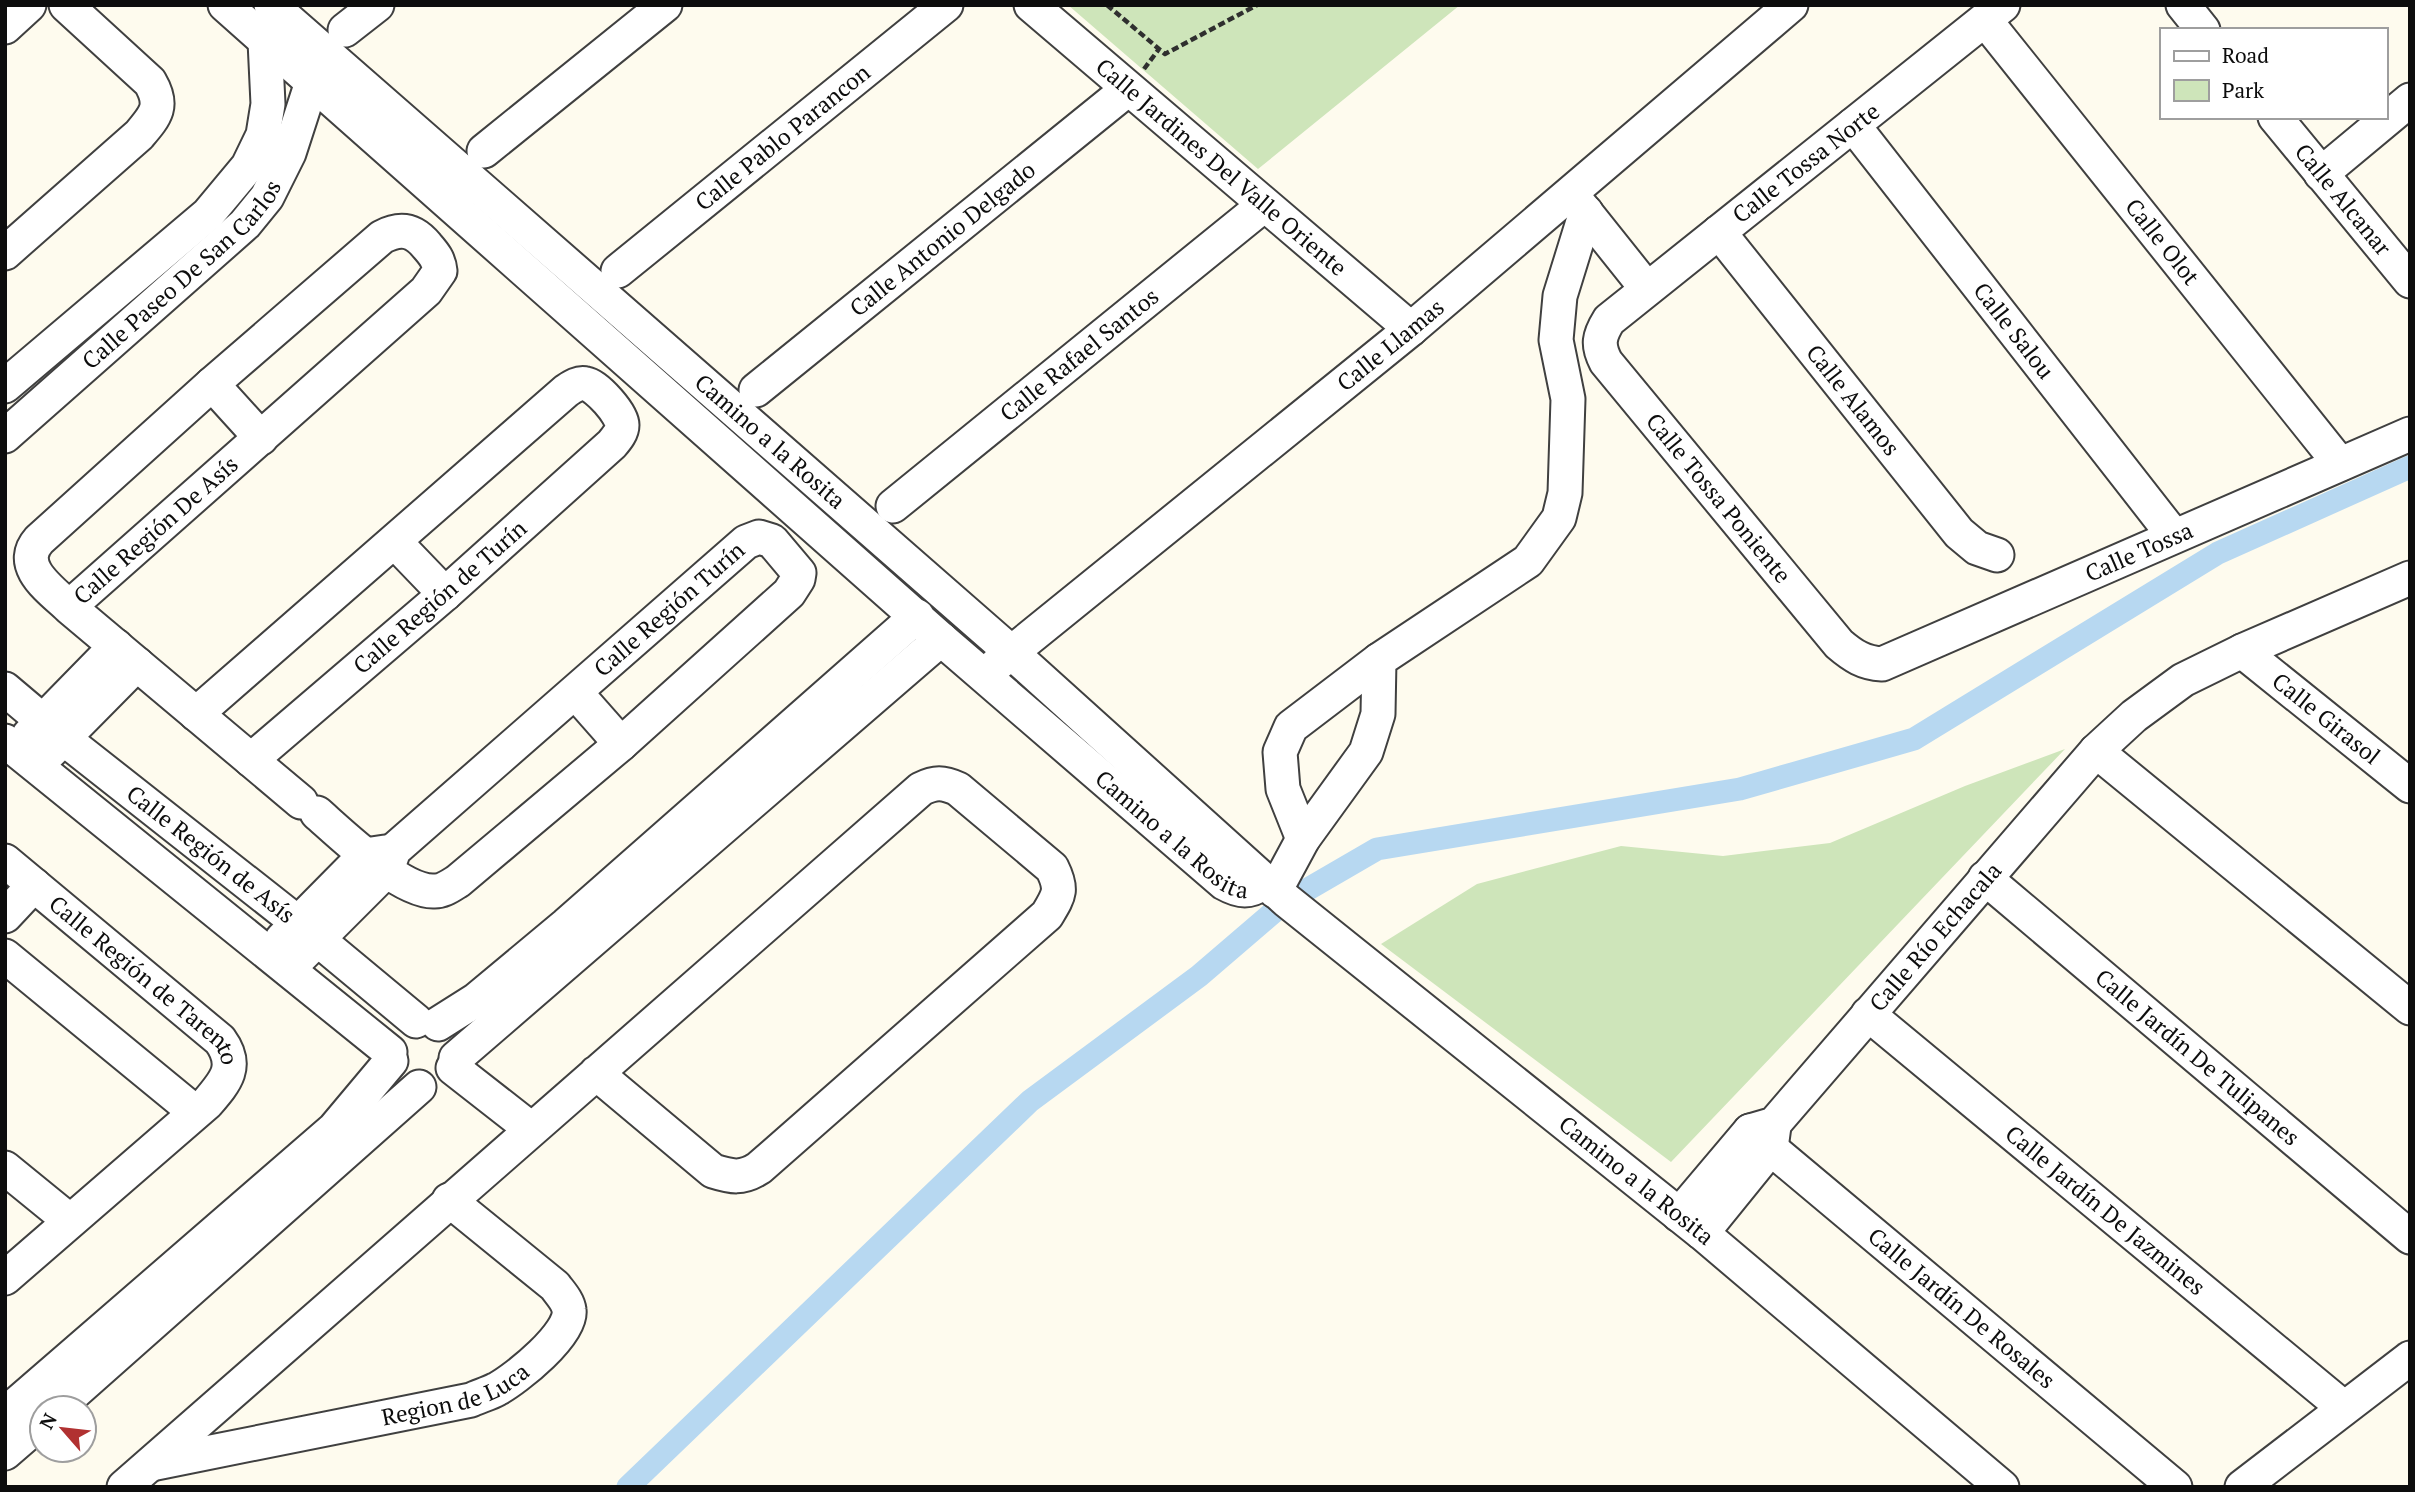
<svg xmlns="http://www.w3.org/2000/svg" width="2415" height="1492" viewBox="0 0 2415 1492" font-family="'PT Serif',serif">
	<rect width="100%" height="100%" fill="#fefbee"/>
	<path fill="#cee5ba" d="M1068 5H1460L1258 169Z
		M2065 749 1671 1162 1381 944 1477 884 1621 846 1723 856 1830 843 1965 786Z"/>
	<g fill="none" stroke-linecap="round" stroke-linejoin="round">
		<path stroke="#b7d8f1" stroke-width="23" d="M628 1487 1030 1101 1199 976 1284 903 1377 849 1740 789 1914 739 2218 553 2410 467"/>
		<defs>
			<g id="minor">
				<path id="s1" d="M225 5 941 639 1224 883C1240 892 1250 893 1264 882"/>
				<path id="s2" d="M271 5 1012 653 1286 900 1702 1233 2002 1487"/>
				<path id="s3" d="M1031 5 1411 329"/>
				<path id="s4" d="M2003 5 1609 320C1599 336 1597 345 1606 362L1839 644C1853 656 1864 663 1882 664L2410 434"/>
				<path d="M2183 5 2203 30"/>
				<path id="s5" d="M1985 20 2340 464"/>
				<path d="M5 27 29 5"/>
				<path d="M345 30 377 5"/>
				<path id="s6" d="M2275 117 2410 281"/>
				<path id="s7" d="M1853 125 2174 536"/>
				<path d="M484 151 665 5"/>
				<path d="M2321 174 2410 100"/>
				<path d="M1576 200 1647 289"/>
				<path id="s8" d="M1719 232 1959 533 1977 548 1997 555"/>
				<path d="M5 253 139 135C156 115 164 106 150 82L66 5"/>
				<path id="s9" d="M618 271 946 5"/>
				<path d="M212 384 261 438"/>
				<path d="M5 386 208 214 248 166 263 135 268 104 265 41"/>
				<path id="s10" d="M756 390 1128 89"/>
				<path id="s11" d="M5 436 245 224 267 197 289 153 312 82"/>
				<path id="s12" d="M893 506 1264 205"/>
				<path d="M395 542 445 594"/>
				<path id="s13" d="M69 607 426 291 440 271C439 260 434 254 427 246 414 230 401 227 382 237L212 384 39 540C16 566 50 589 69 607L301 802"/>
				<path id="s14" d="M2242 651 2410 786"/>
				<path id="s15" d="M996 665 1411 329 1791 5"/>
				<path id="s16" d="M5 689 63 738 298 923 416 1021"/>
				<path d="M576 693 621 744"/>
				<path d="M196 714 566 391C572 387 579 382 586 384 597 386 622 414 622 425 622 432 617 438 612 444L445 594 251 760"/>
				<path d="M29 735 116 646"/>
				<path d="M5 741 390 1052"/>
				<path d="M2096 751 2410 1008"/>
				<path d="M49 753 137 664"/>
				<path d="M1303 839 1283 789 1280 752 1291 727 1379 660"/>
				<path id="s17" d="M5 861 220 1040C239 1066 226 1081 207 1103L5 1278"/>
				<path id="s18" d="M1985 878 2410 1237"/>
				<path d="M1275 891 1303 839 1366 752 1378 714 1379 660 1528 561 1559 518 1565 493 1568 399 1556 340 1560 296 1586 212"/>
				<path d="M5 916 34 885"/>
				<path d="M282 939 365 855 385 852"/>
				<path d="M5 956 195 1112"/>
				<path id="s19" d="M288 969 387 870 394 850 746 542 759 537 772 541 799 573 798 579 789 593 621 744 458 881C450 886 442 892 433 891 400 891 342 835 317 813"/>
				<path id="s20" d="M1868 1014 2344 1408"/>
				<path d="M438 1024 476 1000 566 925 917 616"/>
				<path d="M456 1058 941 639"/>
				<path d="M453 1068 531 1129"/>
				<path id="s21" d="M1750 1131 2175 1487"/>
				<path d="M5 1168 70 1221"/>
				<path id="s22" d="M1679 1215 1750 1131 1774 1124 2096 751 2134 716 2183 680 2242 651 2410 578"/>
				<path d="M1702 1233 1771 1148 1774 1126"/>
				<path d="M57 1408 419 1087"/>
				<path d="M5 1414 334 1129 391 1061"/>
				<path d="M5 1453 42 1421"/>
				<path id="s23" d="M151 1464 471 1400C479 1396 488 1394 497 1389 516 1379 573 1333 569 1310 568 1301 560 1293 555 1286L449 1200"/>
				<path d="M124 1487 921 789C935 782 943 782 958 789L1052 868C1063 890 1059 895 1047 915L759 1168C742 1179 732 1177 713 1171L596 1073"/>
				<path d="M2242 1487 2410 1358"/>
			</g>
		</defs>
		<use href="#minor" stroke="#404040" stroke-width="37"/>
		<path stroke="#2f2f2f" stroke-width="4.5" stroke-dasharray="7 3.5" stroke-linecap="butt" d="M1107 5 1165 54 1257 5
			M1144 69 1159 49"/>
		<use href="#minor" stroke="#fff" stroke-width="33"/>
	</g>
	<g text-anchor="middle" stroke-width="7" stroke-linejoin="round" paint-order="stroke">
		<g font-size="23" fill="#0d0d0d" stroke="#fff">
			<text dy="8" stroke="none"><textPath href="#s9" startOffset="212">Calle Pablo Parancon</textPath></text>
			<text transform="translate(1806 163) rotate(-38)" y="8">Calle Tossa Norte</text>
			<text dy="8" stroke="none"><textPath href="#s3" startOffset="250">Calle Jardines Del Valle Oriente</textPath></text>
			<text dy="8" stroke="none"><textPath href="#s6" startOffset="107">Calle Alcanar</textPath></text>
			<text dy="8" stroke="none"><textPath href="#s10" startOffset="240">Calle Antonio Delgado</textPath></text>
			<text dy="8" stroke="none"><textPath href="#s5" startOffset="284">Calle Olot</textPath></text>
			<text dy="8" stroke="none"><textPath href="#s11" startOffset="240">Calle Paseo De San Carlos</textPath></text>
			<text dy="8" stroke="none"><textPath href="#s7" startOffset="261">Calle Salou</textPath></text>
			<text dy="8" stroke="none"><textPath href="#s15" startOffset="508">Calle Llamas</textPath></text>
			<text dy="8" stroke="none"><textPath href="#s12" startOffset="240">Calle Rafael Santos</textPath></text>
			<text dy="8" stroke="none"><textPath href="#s8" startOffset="215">Calle Alamos</textPath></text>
			<text dy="8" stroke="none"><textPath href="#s2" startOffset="663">Camino a la Rosita</textPath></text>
			<text dy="8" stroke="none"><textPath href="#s4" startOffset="726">Calle Tossa Poniente</textPath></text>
			<text dy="8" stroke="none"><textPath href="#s13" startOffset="116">Calle Región De Asís</textPath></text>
			<text dy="8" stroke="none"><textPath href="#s4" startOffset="1244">Calle Tossa</textPath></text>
			<text transform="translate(440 597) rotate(-41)" y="8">Calle Región de Turín</text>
			<text dy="8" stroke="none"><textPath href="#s19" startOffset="527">Calle Región Turín</textPath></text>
			<text dy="8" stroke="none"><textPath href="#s14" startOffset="108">Calle Girasol</textPath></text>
			<text dy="8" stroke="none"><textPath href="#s1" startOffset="1260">Camino a la Rosita</textPath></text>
			<text dy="8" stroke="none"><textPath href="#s16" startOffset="264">Calle Región de Asís</textPath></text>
			<text dy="8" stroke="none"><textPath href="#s22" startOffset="382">Calle Río Echacala</textPath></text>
			<text dy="8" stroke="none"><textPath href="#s17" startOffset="184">Calle Región de Tarento</textPath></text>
			<text dy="8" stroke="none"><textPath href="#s18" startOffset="278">Calle Jardín De Tulipanes</textPath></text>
			<text dy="8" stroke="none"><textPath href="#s2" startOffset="1802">Camino a la Rosita</textPath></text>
			<text dy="8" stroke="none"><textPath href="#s20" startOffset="308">Calle Jardín De Jazmines</textPath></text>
			<text dy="8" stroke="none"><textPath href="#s21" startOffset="276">Calle Jardín De Rosales</textPath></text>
			<text dy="8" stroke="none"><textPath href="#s23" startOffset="313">Region de Luca</textPath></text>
		</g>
	</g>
	<rect width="2415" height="1492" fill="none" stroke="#0d0d0d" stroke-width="14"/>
	<rect x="2160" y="28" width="228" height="91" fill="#ffffff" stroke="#9e9e9e" stroke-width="2"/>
	<rect x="2174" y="51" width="35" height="10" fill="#ffffff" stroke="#9e9e9e" stroke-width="2"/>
	<text x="2222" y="63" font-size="21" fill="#0d0d0d">Road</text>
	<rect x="2174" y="80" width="35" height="21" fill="#cee5ba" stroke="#9e9e9e" stroke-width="2"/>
	<text x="2222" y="98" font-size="21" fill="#0d0d0d">Park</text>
	<g transform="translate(63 1429) rotate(298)"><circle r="33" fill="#ffffff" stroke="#9e9e9e" stroke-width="2"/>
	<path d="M0-5L12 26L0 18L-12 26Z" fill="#b13131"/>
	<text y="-10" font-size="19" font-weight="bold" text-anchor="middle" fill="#0d0d0d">N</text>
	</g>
</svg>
